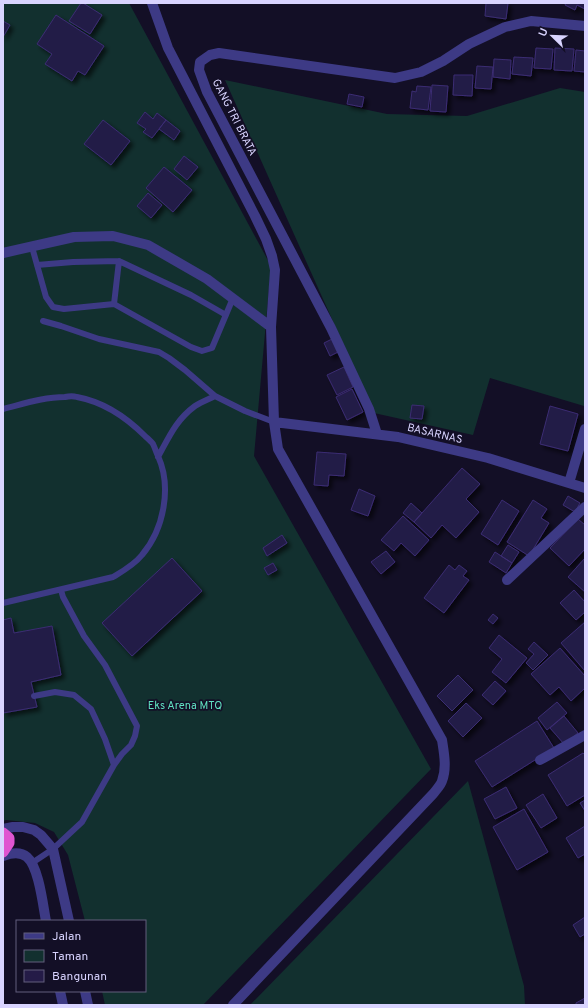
<svg xmlns="http://www.w3.org/2000/svg" width="588" height="1008" viewBox="0 0 588 1008" font-family="Overpass,sans-serif">
	<defs>
		<filter id="shadow"><feDropShadow dx="3.5" dy="3.5" stdDeviation="2" flood-color="#0009"/></filter>
	</defs>
	<rect width="100%" height="100%" fill="#130f26"/>
	<path fill="#12302f" d="M3 3H129L271 266 254 456 431 769 203 1005H105L102 991H145V921H85L68 855 54 832 35 823 6 820 3 821Z
		M225 80 387 114 467 116 560 88 585 92V404L584 406 490 378 473 435 374 413Z
		M468 781 524 986 525 1005H250Z"/>
	<path fill="#241b47" stroke="#3b2d73" filter="url(#shadow)" d="M81 3H83L102 15 90 34 69 21Z
		M486 3H508L506 19 485 16Z
		M566 3H585V9L577 5 575 10 565 5Z
		M56 15 104 46 85 75 78 71 72 81 45 64 52 54 37 44Z
		M3 21 10 25 3 37Z
		M536 48 553 49 551 69 534 68Z
		M555 48 574 49 572 71 554 70Z
		M576 50 585 51V72L574 71Z
		M514 57 533 58 531 76 512 74Z
		M494 59 511 60 510 79 493 77Z
		M477 66 493 67 491 89 475 88Z
		M454 75H473L472 96 453 95Z
		M432 85 448 86 446 112 430 111Z
		M417 86 431 87 428 110 410 108 412 91 416 92Z
		M349 94 364 97 362 107 347 104Z
		M145 112 153 119 157 113 166 120 152 138 143 132 146 129 137 123Z
		M103 120 130 141 111 165 84 144Z
		M166 120 180 131 174 140 159 129Z
		M184 156 198 167 187 180 174 169Z
		M164 167 192 190 173 212 146 188Z
		M148 193 162 205 151 218 137 206Z
		M334 338 340 351 330 356 324 343Z
		M344 367 353 387 337 395 327 375Z
		M352 389 363 412 347 420 336 397Z
		M412 405 424 406 422 419 410 418Z
		M550 406 578 414 568 451 540 444Z
		M317 452 346 454 344 476 329 475 328 486 314 485Z
		M462 468 480 484 466 499 479 512 456 538 442 525 431 538 414 522Z
		M359 489 375 496 368 516 351 510Z
		M568 496 580 503 575 512 563 505Z
		M502 500 519 511 498 545 481 534Z
		M533 500 547 509 541 518 549 523 529 556 507 542Z
		M411 503 422 513 414 522 403 513Z
		M403 516 429 540 415 556 401 543 394 551 381 540Z
		M578 519 585 525V549L569 566 550 548Z
		M282 535 287 543 267 556 263 548Z
		M508 545 519 552 512 563 501 556Z
		M386 551 395 562 381 574 371 562Z
		M495 552 512 563 506 573 489 562Z
		M172 558 202 591 132 656 102 623Z
		M585 558V592L568 577Z
		M273 563 277 570 268 575 264 568Z
		M449 565 455 570 459 565 467 571 463 576 469 580 444 613 424 598Z
		M574 590 585 602V612L576 620 560 603Z
		M493 614 498 618 493 624 488 620Z
		M11 618 14 633 52 626 61 675 31 682 37 707 3 713V620Z
		M585 622V671L561 643Z
		M499 635 527 658 506 683 492 672 502 659 489 648Z
		M534 642 548 655 533 670 526 663 534 654 528 649Z
		M560 648 585 676V688L571 701 559 687 550 695 531 674Z
		M458 675 473 690 452 711 437 696Z
		M495 681 506 691 493 705 482 695Z
		M557 702 567 713 547 730 538 718Z
		M466 703 482 718 463 737 448 721Z
		M564 716 578 733 564 744 550 728Z
		M537 721 554 748 492 787 475 761Z
		M583 753 585 755V795L567 806 548 775Z
		M506 787 517 808 495 819 484 799Z
		M543 794 557 818 541 828 526 805Z
		M585 800V811L580 803Z
		M524 809 548 852 517 870 493 827Z
		M585 826V854L578 858 566 838Z
		M585 917V934L580 937 573 925Z
		M585 998V1005H576V1003Z"/>
	<g fill="none" stroke-linecap="round" stroke-linejoin="round">
		<path stroke="#3d3a85" stroke-width="6" d="M32 247 46 297 53 307 64 309 114 304 191 347 202 351 212 348 233 298
			M37 265 73 262 119 261 191 295 226 315
			M114 304 119 261
			M43 321 61 326 99 339 159 352 169 358 185 370 215 396 245 411 274 422
			M3 409C23 404 44 397 65 397 69 396 74 396 77 397 104 402 126 417 145 436 147 438 151 441 153 444 155 448 156 452 158 456 172 487 164 529 142 555 134 565 123 571 113 577L3 603
			M158 457C169 437 176 420 195 406 201 402 209 399 215 396
			M34 696 55 692 74 695 91 709 105 739 114 765
			M32 863 53 849 82 822 114 765 122 754 131 745 135 736 137 726 105 665 84 636 63 597 61 590"/>
		<path stroke="#3d3a85" stroke-width="10" d="M152 3 168 48 255 216 266 239 272 256 275 270 271 327 274 422 278 449 442 740C444 753 447 768 442 781 441 785 436 790 433 794L233 1005
			M3 253 74 237 113 236 148 245 207 279 271 327
			M274 422 398 437 488 458 585 488
			M377 434 369 409 331 328 207 92 199 70 200 62 210 55 219 53 395 78 421 72 443 61 469 44 505 27 531 21 585 26
			M569 483 585 429
			M507 580 585 507
			M540 760 585 735"/>
		<path stroke="#3d3a85" stroke-width="10" d="M3 829 13 827H23L34 830 41 835 53 849 69 921
			M3 856C11 853 20 851 27 857 39 867 43 906 46 921
			M60 991 63 1005
			M85 991 88 1005"/>
		<path stroke="#e055d1" stroke-width="11" d="M3 833 9 838V843L3 852"/>
	</g>
	<g text-anchor="middle" stroke-width="3.5" stroke-linejoin="round" paint-order="stroke">
		<g font-size="11" fill="#d9d4ff" stroke="#130f26">
			<text transform="translate(235 117) rotate(63)" y="4">GANG TRI BRATA</text>
			<text transform="translate(435 433) rotate(13)" y="4">BASARNAS</text>
		</g>
		<g font-size="11" fill="#5fe0c0" stroke="#130f26">
			<text x="185" y="709">Eks Arena MTQ</text>
		</g>
	</g>
	<rect width="588" height="1008" fill="none" stroke="#d9d4ff" stroke-width="8"/>
	<rect x="16" y="920" width="130" height="72" fill="#130f26" stroke="#625e7d"/>
	<rect x="24" y="933" width="20" height="6" fill="#3d3a85" stroke="#625e7d"/>
	<text x="52" y="940" font-size="12" fill="#d9d4ff">Jalan</text>
	<rect x="24" y="950" width="20" height="12" fill="#12302f" stroke="#625e7d"/>
	<text x="52" y="960" font-size="12" fill="#d9d4ff">Taman</text>
	<rect x="24" y="970" width="20" height="12" fill="#241b47" stroke="#625e7d"/>
	<text x="52" y="980" font-size="12" fill="#d9d4ff">Bangunan</text>
	<g transform="translate(552 36) rotate(293)" stroke="#130f26" stroke-width="3" paint-order="stroke">
	<path d="M0-3L7 15L0 10L-7 15Z" fill="#d9d4ff"/>
	<text y="-6" font-size="11" font-weight="bold" text-anchor="middle" fill="#d9d4ff">U</text>
	</g>
</svg>
